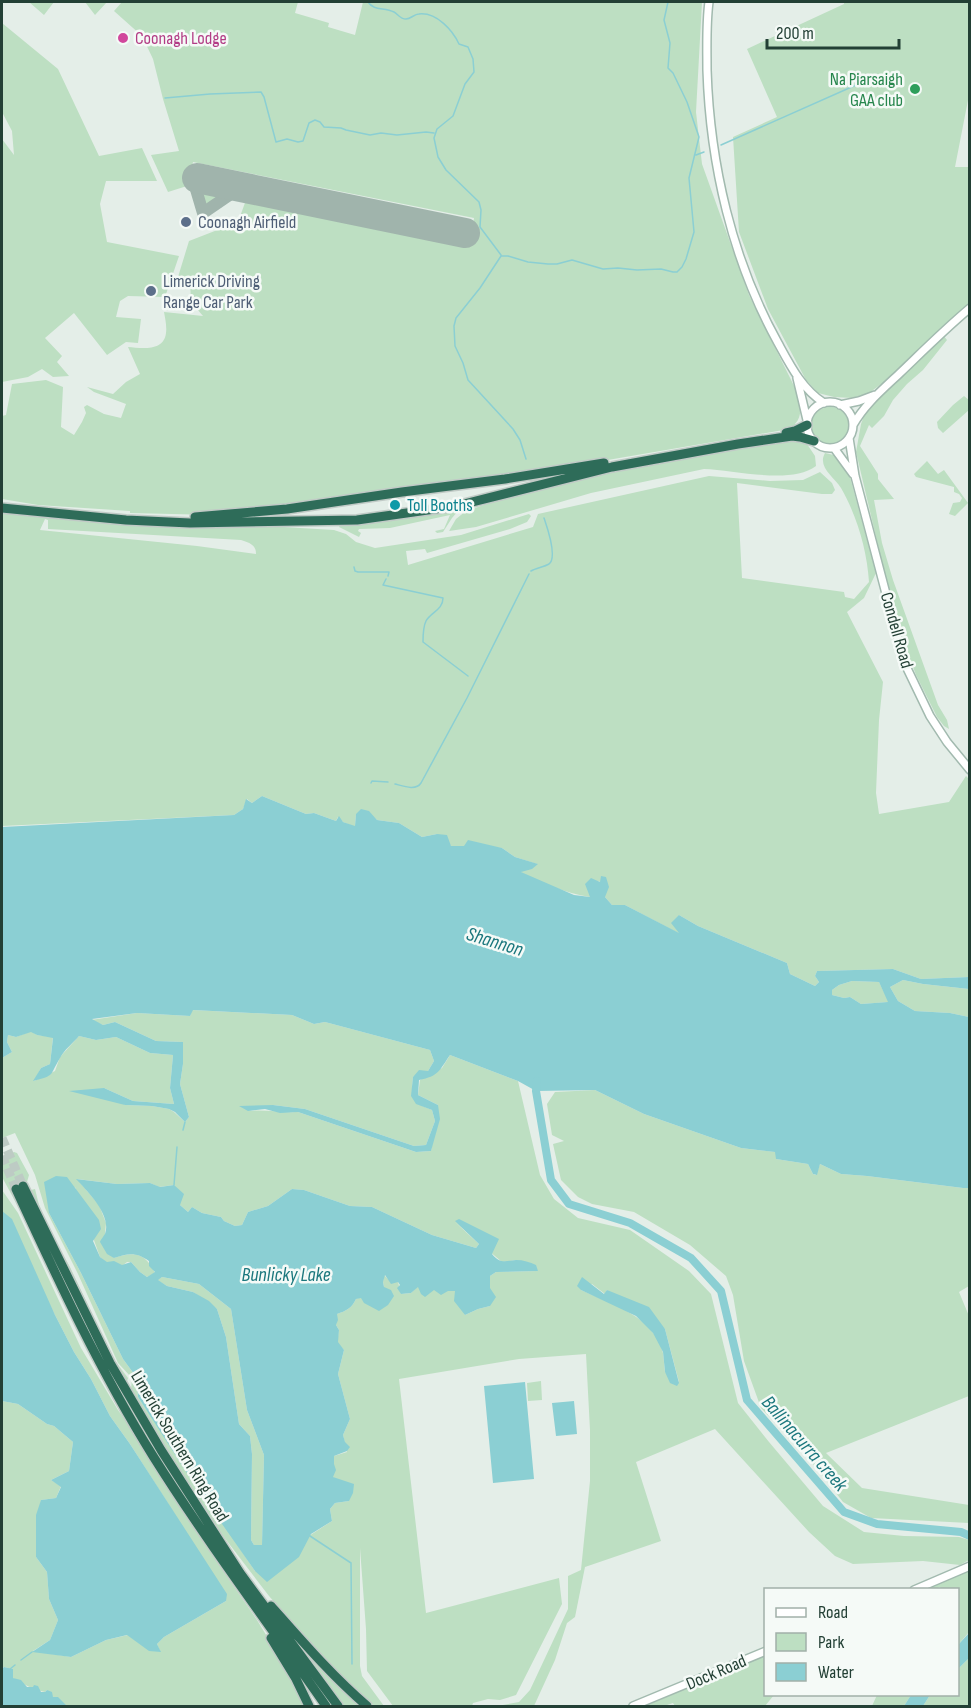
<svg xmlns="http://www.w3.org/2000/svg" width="971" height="1708" viewBox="0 0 971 1708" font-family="'Sofia Sans Condensed',sans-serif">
	<rect width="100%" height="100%" fill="#e4eee8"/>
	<path fill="#bddfc2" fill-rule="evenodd" d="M29 2H54L44 15Z
		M85 2H107L95 15Z
		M122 2H246L247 3 250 2H298L295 13 329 23 328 27 355 35 363 2H702L696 112 702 164 749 295 798 394C800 406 803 415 795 424V428L561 468 214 515 130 513V511L38 505 2 499V416L6 415 12 384 46 380 63 387 61 427 74 435 82 422 86 413 84 407 87 405 104 414 121 418 126 404 94 392 87 387 113 394 126 382 140 374 128 347C141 348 164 352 166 333 167 326 165 318 164 312L203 316 191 302 190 281 178 277 189 241 238 222 246 200 470 247 474 218 193 162 187 186 168 192 151 155 179 151 163 99 153 59 142 36 114 11Z
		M844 2H968L970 4 969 95 955 167H969V304L884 382 869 393 852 398 834 397 818 393 806 380 768 309 739 232 733 137 777 117 747 49 844 4Z
		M2 23 58 69 99 156 142 148 157 181H106L100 204 107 242 179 256 165 297 128 296 120 301 116 317 141 319 138 343 126 342 107 355 74 313 45 338 62 356 57 362 69 376 53 377 42 369 28 377 2 382V139L14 155 12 131 2 112Z
		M201 182 233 188 234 189 209 207 207 203 203 205 197 187Z
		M943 335 947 340 923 370 907 384 893 400 884 416 872 428 869 425 860 446 878 474V479L894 499 874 500 882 543 893 580 938 705 947 720 949 729 944 726 937 717 916 675 906 648 885 575 856 452 861 424 867 408Z
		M964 396 969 400V410L943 433 938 428 937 422 953 405Z
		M811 426a19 19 0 1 1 38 0a19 19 0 1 1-38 0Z
		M797 439 805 441 815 456 816 466C791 485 735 470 704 469L591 493 476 527 449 531 456 519 466 511 538 487 677 457Z
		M825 453 838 456 847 466 876 573 864 598 847 612 883 682 879 720 876 793 879 814 949 802 966 776 969 779V977L921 979 893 969 817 971 815 976 819 982 815 986 790 974 787 963 698 926 679 915 680 934 625 905H612L605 897 601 882 596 881 590 897C565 893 542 883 520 872L537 864 515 857 502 848 451 846 437 834 422 837 399 823 377 820 370 814H356L355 827 343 822 338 817 336 821 314 813 306 814 262 796 252 803 247 799 243 809 234 815 2 826V510L334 530 346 534 356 542 375 548 461 535 529 514 531 516 527 522 510 529 427 553 425 549 406 551 408 565 533 527 538 514 709 476 770 481 803 480 820 472 832 483 835 490 832 494H822L737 483 742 578 844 592 845 597 854 599 869 582C867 550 857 516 841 488 834 477 817 467 825 453ZM45 519 48 520V529L241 540C249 543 256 544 256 554L197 546 40 530Z
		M927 461 938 474 944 470 968 503 955 516 949 514 953 503 960 502 962 498 959 494 954 492V487L916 477 914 474Z
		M459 507 458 511 452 518 443 532 437 533 435 531 444 529 450 515 390 528 359 529 358 531 361 533 359 537 339 527 340 525Z
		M903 980 923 984 969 989V1017L950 1013 915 1011 898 1001 890 987Z
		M852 981 879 982 889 1002 861 1004 850 997 844 998 832 995V990L839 985Z
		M192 1010 292 1015 314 1024 325 1022 430 1050 434 1061 428 1071 413 1077C411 1100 411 1102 432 1110L435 1121 426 1145 414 1146 305 1109 273 1105 248 1111C265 1109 281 1113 298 1112L416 1152 431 1151 438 1105 418 1095 420 1080 442 1068 450 1055 518 1081 540 1175 554 1199 578 1218 630 1230 689 1271 711 1294 738 1403 769 1442 823 1506 864 1532 904 1536 959 1537 969 1540V1560L960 1565 923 1561 853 1564 835 1556 809 1532 715 1429 636 1462 661 1541 585 1567 575 1617 567 1623 555 1660 534 1706H497L519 1702 530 1690 568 1609V1576L581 1570 590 1481V1430L586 1354 519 1359 399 1379 426 1613 559 1578 562 1604 516 1695 500 1700 488 1699 473 1703 472 1706H393L367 1671 366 1629 360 1548V1666L362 1676 384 1706H374L322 1657 269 1596 204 1511 144 1415 131 1390 132 1378 118 1363 78 1274 45 1208 35 1175 15 1133 2 1138V1058L12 1052 7 1042 8 1035 16 1037 31 1031 37 1035 53 1037 50 1064 41 1068 34 1081 55 1071 60 1057 79 1036 96 1040 116 1037 150 1053 173 1055 170 1088 174 1104 133 1101 104 1088 125 1105 152 1106 169 1109 174 1112 185 1122 189 1117 180 1084 183 1064V1042L156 1041 115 1022 103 1025 91 1020 137 1013 190 1016ZM77 1179 117 1184 150 1183 159 1187 174 1185 180 1205 188 1212 192 1207 202 1213 221 1217 224 1221 235 1226 242 1225 248 1212 268 1206 292 1189 304 1190 350 1206 372 1207 432 1235 476 1248 479 1244 455 1222 502 1262 516 1260 538 1271 496 1272 490 1276V1306L478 1309 465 1315 456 1291 434 1289 418 1286 411 1293 401 1294 398 1282 390 1281 384 1275 383 1282 384 1287 356 1299C352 1308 346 1311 337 1314L336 1325 339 1330 337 1343 344 1350 338 1374 350 1419 343 1435 347 1452 334 1456 333 1477 349 1501 335 1503 330 1509 332 1521 255 1571 138 1397 137 1378 123 1359 81 1273 49 1213 75 1187 100 1257 107 1263 122 1266 127 1262H131L140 1272 147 1277 155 1273C145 1253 135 1251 114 1258L105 1234 106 1223 99 1205ZM592 1284 605 1294 607 1290 665 1329 679 1382 665 1372C664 1366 664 1359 663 1353 654 1316 611 1304 581 1290Z
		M595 1090 644 1114 741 1148 776 1152V1159L808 1164 813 1174 816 1175 820 1164 841 1174 867 1176 963 1188H969V1286L959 1292 969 1316V1396L826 1453 862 1488 969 1505V1523L871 1518 843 1502 810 1460 761 1408 744 1361 733 1295 726 1276 690 1245 634 1212 592 1204 578 1197 561 1180 553 1144 564 1141 552 1135 547 1104 555 1092Z
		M14 1152 17 1153 29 1175 27 1182 14 1188 39 1245 2 1177V1159Z
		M35 1189 39 1205 56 1243 70 1267 113 1358 128 1378 126 1385 65 1268 31 1190Z
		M2 1190 18 1213 81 1348 118 1410 138 1438 174 1496 184 1514 257 1620 285 1666 305 1706H67L53 1697 47 1690 45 1692C34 1690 23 1684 13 1678V1669L4 1667 2 1669V1401L18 1404 47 1424 54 1426 73 1442 69 1471 51 1480 61 1486 56 1498 41 1500 36 1557 47 1572 49 1599 58 1620 50 1640 33 1651 71 1657 106 1640 128 1635 149 1650 160 1651 157 1644 164 1637 226 1601 169 1505 130 1444 110 1416 91 1379 74 1352 2 1212Z
		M162 1277 199 1284 231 1309 247 1410 264 1455 262 1545H254L251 1540 252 1454 250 1436 239 1424 226 1337 217 1309 193 1292 167 1286 157 1280Z
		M541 1381 542 1400 528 1401 527 1383Z
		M969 1571V1632L958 1645V1590L941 1589 940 1587 935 1589H925Z
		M276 1616 366 1706H342Z
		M765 1656 766 1694 774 1695 765 1706H675L673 1703 664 1706H645Z
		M969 1658V1706H923L930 1695 958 1694V1669Z
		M877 1695H911L904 1706H872Z"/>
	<path fill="#8bcfd3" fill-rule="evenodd" d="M262 796 306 814 314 813 336 821 339 816 343 822 355 826 356 814 361 809 369 811 377 820 399 823 422 837 437 834 447 835 451 846H464L468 840 502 848 515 857 538 864 532 869 521 872 574 895 590 897 585 884 591 878 600 882 601 876 606 877 609 887 605 897 612 905H625L679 933 671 923 679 915 698 926 787 963 790 974 815 986 819 982 815 976 817 971 893 969 921 979 969 977V989L923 984 903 980 890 987 898 1001 915 1011 950 1013 969 1017V1188H963L867 1176 841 1174 820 1164 817 1175 813 1174 808 1164 776 1159 775 1152 741 1148 644 1114 595 1090 536 1091 518 1081 450 1055C439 1071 439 1076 419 1080L418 1095 438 1105 440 1119 431 1151 416 1152 298 1112 280 1113 265 1109 248 1111 239 1106 273 1105 305 1109 414 1146 426 1145 435 1121 432 1110 416 1104 411 1096 413 1077 419 1070 428 1071 434 1061 430 1050 325 1022 314 1024 292 1015 193 1010 190 1016 137 1013 92 1019 103 1025 115 1022 156 1041 183 1042V1064L180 1084 189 1117 185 1122 175 1112 169 1109 152 1106 125 1105 69 1091 104 1088 133 1101 174 1104 170 1088 173 1055 150 1053 116 1037 96 1040 79 1036C73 1043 64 1050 60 1058 49 1076 56 1075 33 1081L41 1068 50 1064 53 1038 37 1035 31 1032 16 1037 8 1035 7 1042 12 1052 2 1058V827L234 815 243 809 246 799 252 803ZM852 981 879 982 888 1002 861 1004 850 997 844 998 832 995V990L839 985Z
		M56 1176 67 1177 99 1220 101 1229 93 1241 100 1257 107 1262 114 1261 122 1265 131 1262 140 1272 147 1277 155 1272 149 1266V1261C136 1252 129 1253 114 1258L107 1254 100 1242C100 1241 105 1234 105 1234 112 1215 87 1191 76 1179L117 1184 150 1183 160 1187 174 1185 184 1194 180 1205 188 1212 192 1207 202 1213 221 1217 224 1221 235 1226 242 1225 248 1212 268 1206 292 1189 304 1190 350 1206 372 1207 432 1235 476 1248 479 1244 455 1221 459 1219 499 1239 492 1254C500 1264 505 1261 516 1260 523 1260 530 1262 536 1265L538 1271 496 1272 490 1276V1288L496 1297 490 1306 478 1309 465 1315 454 1301 455 1291H448L441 1295 434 1290 425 1297 421 1294 418 1287 411 1293 401 1294 397 1288 400 1285 398 1282 391 1284 385 1275 383 1282 384 1287 391 1290 394 1296 388 1305 379 1311 364 1303 361 1298 356 1299C352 1308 346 1311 337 1314L338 1320 336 1325 339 1330 338 1342 344 1350 338 1374 350 1419 343 1435 345 1442 350 1447 347 1451 334 1456V1464L336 1470 333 1477 354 1484 353 1493 349 1501 335 1503 330 1509 332 1521 311 1534 299 1557 267 1582 255 1571 194 1484 138 1397 137 1378 123 1359 81 1273 49 1213 44 1182ZM162 1277 199 1284 231 1309 247 1410 264 1455 262 1545H254L251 1540 252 1454 250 1436 239 1424 226 1337 217 1309 209 1301 193 1292 167 1286 158 1280Z
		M2 1211 12 1219 55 1315 74 1352 91 1379 110 1416 130 1444 227 1594 226 1601 164 1637 157 1644 161 1652 149 1651 127 1635 106 1640 71 1657 32 1652 50 1640 58 1620 49 1599 47 1572 36 1557V1515L41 1500 56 1498 61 1487 51 1480 69 1471 73 1442 54 1426 47 1424 18 1404 2 1401Z
		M582 1277 604 1294 607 1290 649 1307 665 1329 679 1383 677 1386 670 1383 665 1372 663 1352 653 1333 636 1316 581 1290 577 1286Z
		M525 1382 534 1479 493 1483 484 1386Z
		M574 1401 577 1434 556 1436 552 1403Z
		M969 1633V1658L958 1669V1645Z
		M4 1667 13 1669V1678L21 1680 27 1687H33L34 1685 38 1686 41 1692H45L47 1690 52 1692 53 1697H58L67 1706H2V1669Z
		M911 1695V1694L930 1695 923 1706H904Z"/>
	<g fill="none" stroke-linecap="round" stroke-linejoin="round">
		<path stroke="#8bcfd3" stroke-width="1.5" d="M368 2C374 11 384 7 394 12 398 14 400 19 406 19 411 19 414 14 419 14 437 12 453 31 459 44L468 47 473 59 474 72 465 84 453 116 437 129 434 138 438 157 446 170 479 202 481 210 480 227 501 255
			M165 98 210 94 261 92 264 97 276 142 287 139 298 142 303 141 309 123 315 120 320 122 324 127 341 128 346 130 370 135 381 133 397 135 426 132 434 133
			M721 145 856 85
			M696 155 704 152
			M501 256H508L528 262 548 264H557L572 260 603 269 618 268 637 270 661 269 673 272H677L682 267 686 259 694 232 689 178 699 137 687 102 673 73 668 68 670 43 664 20 668 2
			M501 256 480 288 456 318 454 326 455 346 463 363 468 380 513 429 520 440 526 459
			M354 567 355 571 358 572H389L388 576
			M531 571C536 568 544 567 549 564 558 557 547 527 544 518
			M386 579 383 585 443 598C443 610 431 612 426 621 423 627 423 635 423 642L468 676
			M371 783 372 781 388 782
			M395 784C403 786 416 791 421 783L467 698 529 574
			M183 1130 185 1122
			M174 1185 177 1147
			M310 1536 351 1563 352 1664
			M21 1660 32 1652
			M10 1669 15 1665"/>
		<path stroke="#8bcfd3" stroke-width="8" d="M537 1081 536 1091 551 1180 569 1204 630 1223 691 1258 721 1291 747 1400 844 1512 877 1524 961 1532 970 1536"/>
		<path stroke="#a0b4ac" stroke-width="12" d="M197 178 195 186 203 213 241 187"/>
		<path stroke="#a0b4ac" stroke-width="30" d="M197 178 465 233"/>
		<path stroke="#bdcbc4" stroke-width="9" stroke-dasharray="9 4.5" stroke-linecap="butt" d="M2 1138 23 1186
			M2 1156 16 1189"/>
		<defs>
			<path id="secondary" d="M709 2C706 24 707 47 707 70 710 164 732 260 778 343 790 365 802 389 824 403
				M797 378 807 420
				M807 425a23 23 0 1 1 46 0a23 23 0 1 1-46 0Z
				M840 405 859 401 875 395
				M853 425C865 404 882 390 900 373 923 351 945 329 970 308
				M849 438 855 476 904 662 930 716 947 742 970 770
				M834 448 853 474
				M914 1590 970 1566
				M633 1706 766 1651"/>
			<path id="highway" d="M786 433 795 431 807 425
				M2 508 126 520 190 523 357 520 456 506 612 467 738 444 792 436 800 437 814 441
				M195 517 287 509 402 492 505 479 604 463
				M23 1186 110 1363 161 1450 240 1573 338 1706
				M16 1189C58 1280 100 1371 153 1456 207 1542 268 1623 326 1706
				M271 1606C302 1641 332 1676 367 1706
				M271 1638 296 1679 309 1706"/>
		</defs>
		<use href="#secondary" stroke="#a2baaf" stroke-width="10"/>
		<use href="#highway" stroke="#c1cac6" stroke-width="12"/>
		<use href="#secondary" stroke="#fff" stroke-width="7"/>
		<use href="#highway" stroke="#2e6c59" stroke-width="9"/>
	</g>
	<circle fill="#d1479c" stroke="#f5faf7" stroke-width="2" cx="123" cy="38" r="6"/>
	<circle fill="#2e9e5b" stroke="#f5faf7" stroke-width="2" cx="915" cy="89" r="6"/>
	<g fill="#5c6f8a" stroke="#f5faf7" stroke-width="2">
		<circle cx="186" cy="222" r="6"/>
		<circle cx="151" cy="291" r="6"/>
	</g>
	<circle fill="#0f9aa8" stroke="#f5faf7" stroke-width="2" cx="395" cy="505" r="6"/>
	<g text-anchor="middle" stroke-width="5" stroke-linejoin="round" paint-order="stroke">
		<g font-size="18" fill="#b23c85" stroke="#f5faf7" text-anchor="start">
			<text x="135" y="44">Coonagh Lodge</text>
		</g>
		<g font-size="18" fill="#27864d" stroke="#f5faf7" text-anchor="end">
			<text x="903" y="85">Na Piarsaigh<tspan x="903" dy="21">GAA club</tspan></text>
		</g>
		<g font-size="18" fill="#4e5e75" stroke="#f5faf7" text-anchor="start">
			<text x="198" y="228">Coonagh Airfield</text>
			<text x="163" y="287">Limerick Driving<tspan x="163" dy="21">Range Car Park</tspan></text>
		</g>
		<g font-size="18" fill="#0d838f" stroke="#f5faf7" text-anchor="start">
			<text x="407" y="511">Toll Booths</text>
		</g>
		<g font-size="18" fill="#234035" stroke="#f5faf7">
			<text transform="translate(897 630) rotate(74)" y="6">Condell Road</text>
			<text transform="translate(180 1446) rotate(59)" y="6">Limerick Southern Ring Road</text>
			<text transform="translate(716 1672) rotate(-23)" y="6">Dock Road</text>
		</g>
		<g font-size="20" font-style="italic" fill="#1b777d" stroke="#f5faf7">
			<text transform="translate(495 941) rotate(17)" y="7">Shannon</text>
			<text x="286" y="1281">Bunlicky Lake</text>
			<text transform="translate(805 1443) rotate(49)" y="7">Ballinacurra creek</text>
		</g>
	</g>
	<rect width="971" height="1708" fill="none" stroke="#234035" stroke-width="6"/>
	<rect x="764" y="1588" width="195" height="108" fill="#f5faf7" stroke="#a1b0a9" stroke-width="1.5"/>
	<rect x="776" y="1608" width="30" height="9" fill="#ffffff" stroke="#a1b0a9" stroke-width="1.5"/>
	<text x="818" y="1618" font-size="18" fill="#234035">Road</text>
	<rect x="776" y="1633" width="30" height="18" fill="#bddfc2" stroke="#a1b0a9" stroke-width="1.5"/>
	<text x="818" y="1648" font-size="18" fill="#234035">Park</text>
	<rect x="776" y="1663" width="30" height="18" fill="#8bcfd3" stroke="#a1b0a9" stroke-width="1.5"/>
	<text x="818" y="1678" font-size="18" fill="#234035">Water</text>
	<path d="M767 39v9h132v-9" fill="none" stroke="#234035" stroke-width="3"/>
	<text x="776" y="39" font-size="18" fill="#234035" stroke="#f5faf7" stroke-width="4.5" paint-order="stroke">200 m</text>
</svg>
